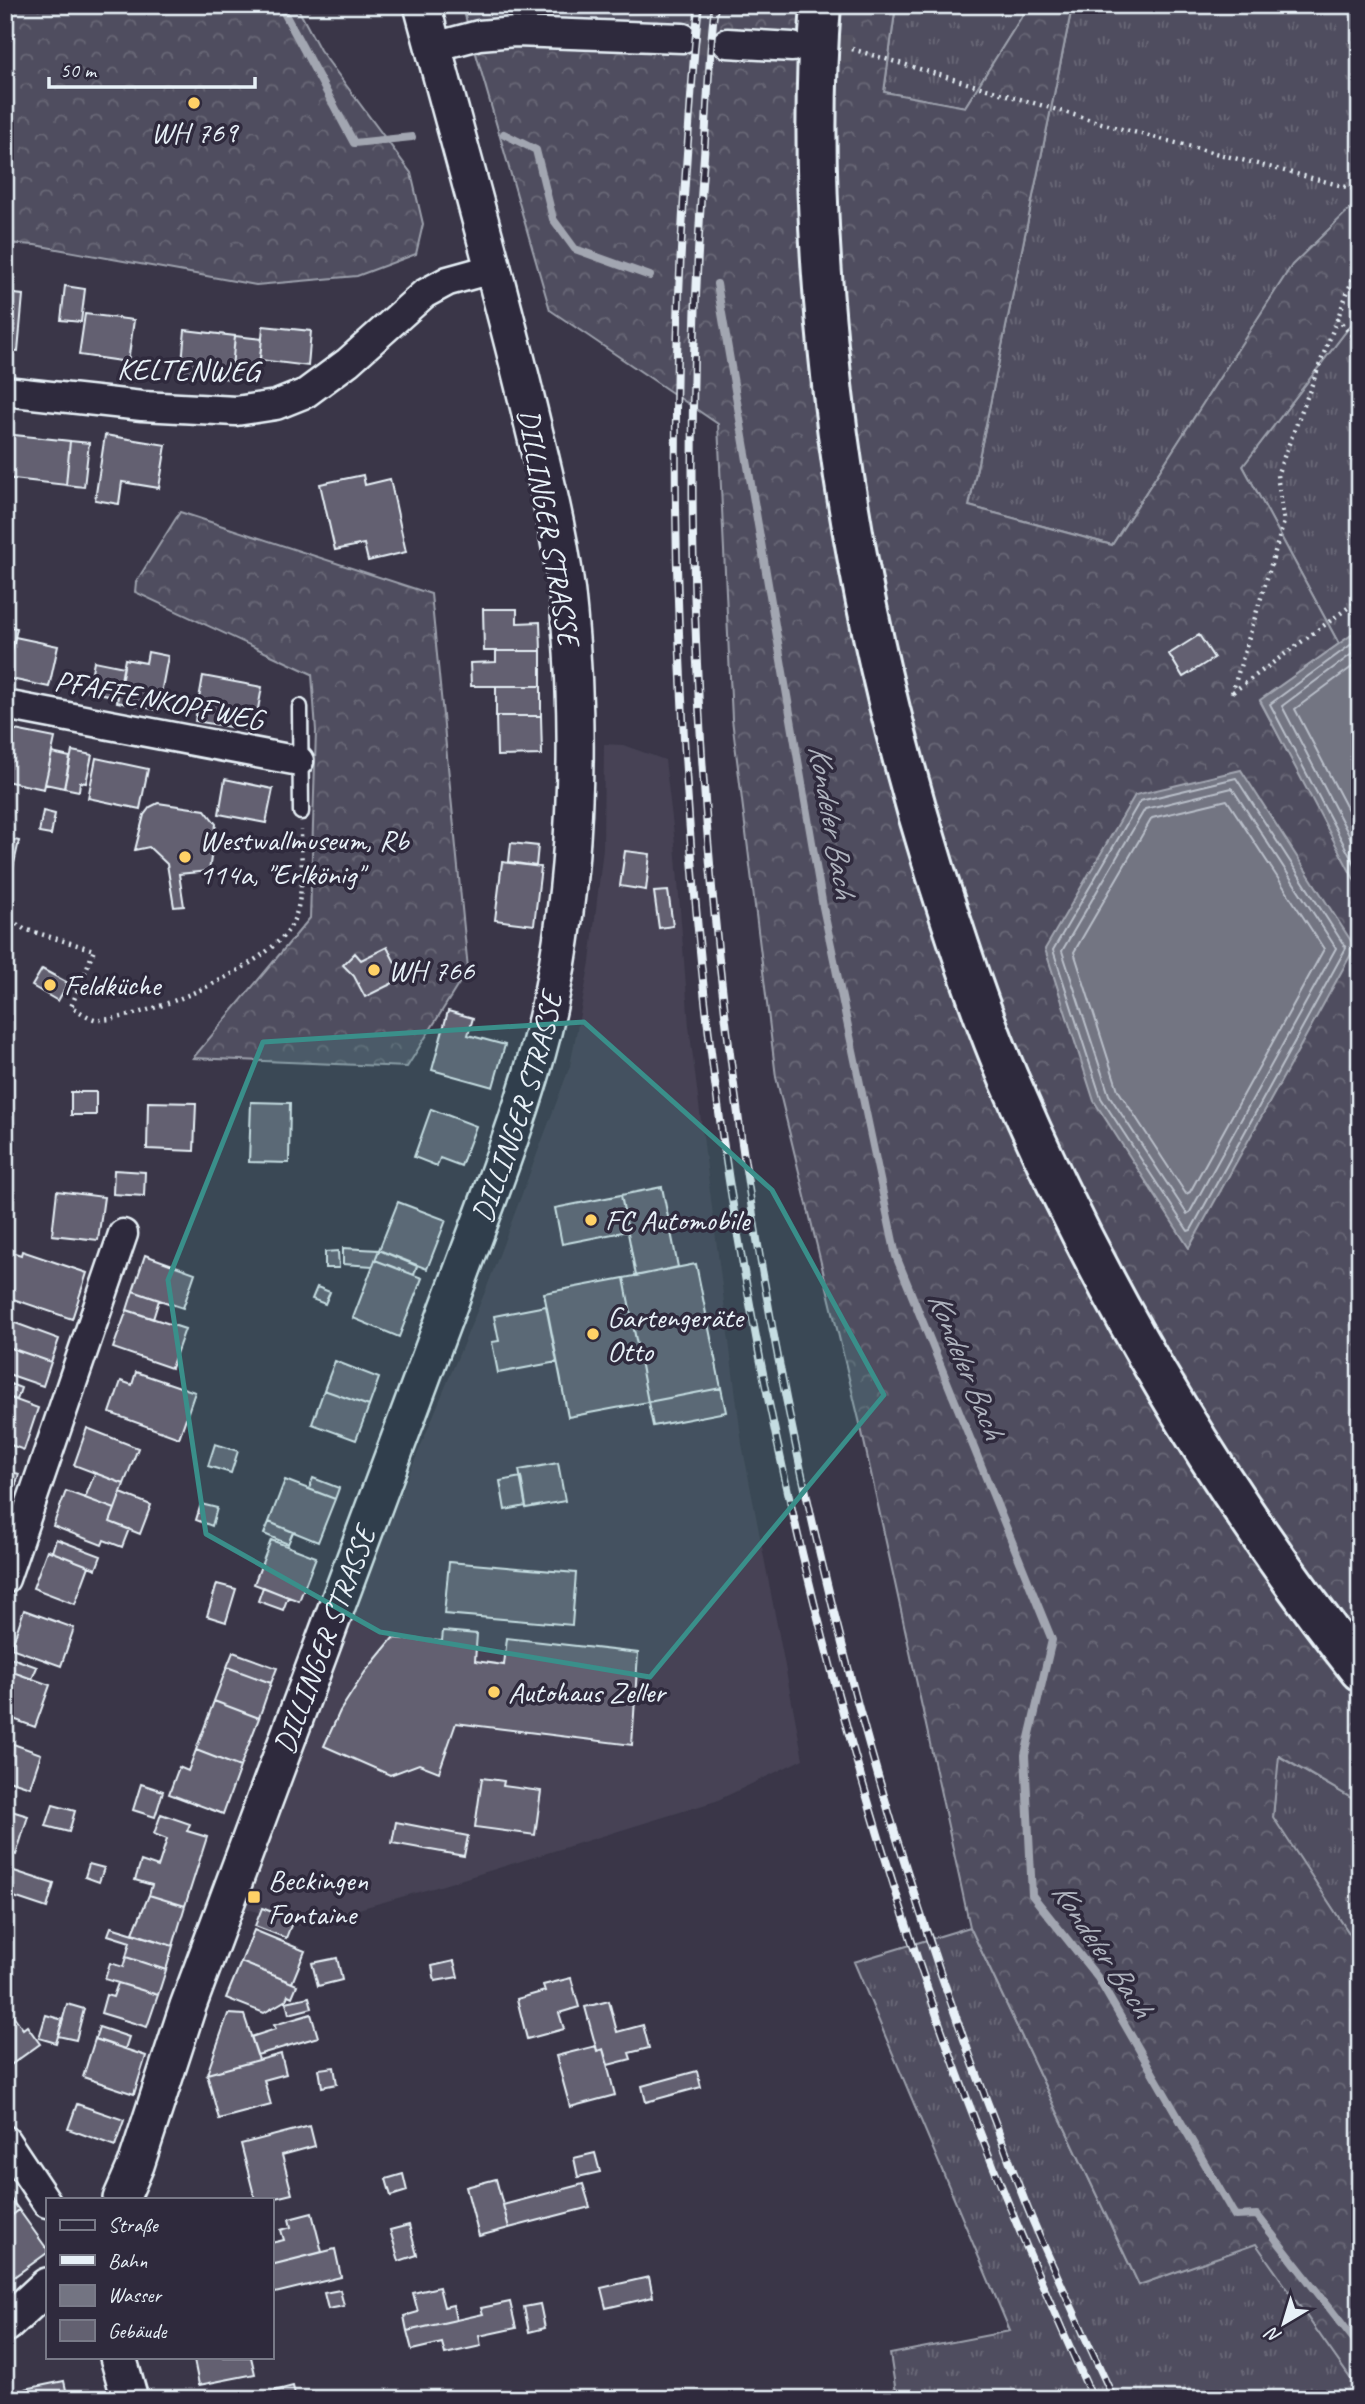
<svg xmlns="http://www.w3.org/2000/svg" width="1365" height="2404" viewBox="0 0 1365 2404" font-family="Caveat,sans-serif">
	<defs>
		<pattern id="grass-tufts" width="24" height="20" patternUnits="userSpaceOnUse" patternTransform="scale(1.75)"><rect width="24" height="20" fill="#504e5f"/><path d="M3 7l-1-3M5 7V3M7 7l1-3M15 17l-1-3M17 17v-4M19 17l1-3" fill="none" stroke="#696877"/></pattern>
		<pattern id="forest-crowns" width="20" height="18" patternUnits="userSpaceOnUse" patternTransform="scale(1.75)"><rect width="20" height="18" fill="#504e5f"/><path d="M2 6a3 3 0 1 1 6 0M12 15a3 3 0 1 1 6 0" fill="none" stroke="#696877"/></pattern>
	</defs>
	<rect width="100%" height="100%" fill="#3a3648"/>
	<filter id="ink" filterUnits="userSpaceOnUse"><feTurbulence type="fractalNoise" baseFrequency=".0143" numOctaves="2"/><feDisplacementMap in="SourceGraphic" scale="14" xChannelSelector="R" yChannelSelector="G"/><feConvolveMatrix kernelMatrix="1 2 1 2 8 2 1 2 1" color-interpolation-filters="sRGB"/></filter>
	<g filter="url(#ink)">
		<path fill="#464354" d="M604 744 623 745 665 760 675 843 689 1026 742 1444 803 1759 716 1801 440 1886 299 1926 242 1907 384 1534 487 1287 570 1066 590 962 603 848Z"/>
		<path fill="url(#grass-tufts)" stroke="#9ca0ac" stroke-width="2" d="M896 5H1029L965 107 884 92Z
			M1055 5H1360V199L1292 266 1112 545 969 506 1071 12Z
			M1360 313V629L1339 644 1243 466Z
			M1278 1756 1360 1803V1950L1273 1818Z
			M970 1927 1139 2285 1256 2243 1360 2392V2399H897L890 2354 1010 2331 854 1962Z"/>
		<path fill="url(#forest-crowns)" stroke="#9ca0ac" stroke-width="2" d="M5 5H296L320 50 411 173 423 224 416 254 357 276 256 285 35 245 5 243Z
			M462 5H896L884 92 965 107 1029 5H1055L1071 12 969 506 1112 545 1292 265 1360 199V313L1243 466 1339 644 1260 701 1360 886V1803L1279 1756 1273 1817 1360 1950V2392L1256 2244 1139 2285 970 1927 862 1432 776 1077 732 719 718 424 550 310Z
			M180 512 431 594 468 969 407 1067 193 1058 310 918 316 731 312 674 135 592 136 582Z"/>
		<path fill="#737482" stroke="#a2a6b1" stroke-width="2" d="M1360 629V886L1358 887 1260 700Z
			M1241 770 1355 947 1189 1248 1094 1101 1045 949 1135 795Z"/>
		<g fill="none" stroke-linecap="round" stroke-linejoin="round">
			<path stroke="#b9bfc9" stroke-width="2" d="M1360 638 1270 704 1360 875
				M1360 648 1282 706 1360 856
				M1360 661 1295 709 1360 833
				M1236 778 1346 948 1191 1230 1188 1231 1101 1098 1053 950 1140 801Z
				M1232 788 1336 948 1190 1212 1187 1214 1109 1095 1062 951 1145 809Z
				M1227 800 1324 949 1190 1192 1186 1194 1118 1090 1074 952 1152 818Z"/>
			<path stroke="#a2a6b1" stroke-width="8" d="M280 5 354 143 412 137
				M504 134 536 150 553 219 575 249 650 276
				M717 284 823 907 896 1256 1052 1640 1025 1755 1032 1895 1098 1978 1235 2216 1257 2215 1360 2347"/>
		</g>
		<path fill="#636171" stroke="#e8f1f8" stroke-width="2" d="M65 286 85 289 81 322 61 320Z
			M5 293 23 295 18 351 5 350Z
			M85 314 134 320 128 362 79 355Z
			M263 326 311 331 308 366 260 360Z
			M185 330 235 336 231 379 181 374Z
			M235 336 262 339 257 382 231 379Z
			M5 434 70 441 66 485 5 478Z
			M105 435 166 445 159 488 122 482 119 504 95 500Z
			M70 441 89 443 84 487 66 485Z
			M363 475 365 485 390 479 406 552 368 561 364 544 335 550 320 484Z
			M483 609H517V623L540 622 541 651H484Z
			M5 626 17 628 10 661 5 660Z
			M1199 635 1214 658 1183 677 1169 654Z
			M15 637 58 646 49 687 6 678Z
			M496 651H541V686H471L470 663 496 662Z
			M148 652 168 656 158 710 117 702 125 659 146 663Z
			M94 661 124 667 118 697 88 691Z
			M203 676 262 687 254 731 195 721Z
			M496 686H541V716H496Z
			M496 716H541L542 755 497 756Z
			M5 728 55 738 44 789 5 781Z
			M72 751 92 755 86 783 80 782 79 791 64 788Z
			M52 753 70 757 64 788 45 784Z
			M96 758 148 769 140 809 88 798Z
			M225 779 273 789 266 823 219 814Z
			M158 803 205 810 216 824 209 871 179 874 184 906 174 907 167 864 149 847 135 850 144 815 150 807Z
			M43 811 55 814 51 835 39 833Z
			M5 838 19 841 13 868 6 867 5 870Z
			M511 843 538 846 536 866 509 862Z
			M625 851 650 854 646 890 620 886Z
			M502 862 541 867 534 925 495 920Z
			M668 891 673 926 659 928 654 892Z
			M387 947 403 978 365 997 354 976 343 965 355 953 361 960Z
			M42 969 68 983 58 1001 32 986Z
			M448 1011 473 1018 468 1035 505 1045 493 1087 432 1070Z
			M71 1092H96V1115H71Z
			M148 1102 196 1103 194 1151 147 1149Z
			M251 1102 290 1103 289 1163 249 1162Z
			M431 1109 476 1126 461 1166 440 1158 437 1166 414 1157Z
			M114 1170 145 1172 144 1196 113 1194Z
			M662 1187 678 1267 636 1276 621 1195Z
			M57 1191 104 1197 98 1240 52 1235Z
			M621 1195 628 1231 562 1244 555 1208Z
			M398 1202 446 1220 427 1269 379 1250Z
			M343 1248 379 1250 373 1266 343 1264Z
			M5 1250 21 1255 22 1251 87 1273 72 1319 10 1298 13 1290 5 1287Z
			M379 1250 417 1266 414 1275 375 1260Z
			M338 1251 339 1268H325V1252Z
			M145 1255 195 1273 183 1308 133 1291Z
			M375 1260 422 1278 399 1337 353 1318Z
			M696 1264 721 1388 648 1402 624 1278Z
			M624 1278 648 1402 568 1417 544 1293Z
			M317 1287 330 1292 325 1304 312 1299Z
			M133 1291 159 1300 153 1319 127 1310Z
			M546 1306 557 1362 498 1373 492 1342 499 1341 494 1316Z
			M127 1310 185 1329 171 1368 113 1348Z
			M7 1320 59 1339 51 1362 5 1346Z
			M5 1346 51 1362 43 1386 5 1373Z
			M335 1361 379 1378 369 1406 324 1390Z
			M136 1372 195 1392 179 1438 110 1413 121 1381 132 1385Z
			M5 1382 21 1388 17 1400 5 1396Z
			M721 1388 726 1412 653 1426 648 1402Z
			M324 1390 369 1406 356 1440 312 1424Z
			M5 1396 38 1408 24 1450 5 1443Z
			M87 1428 138 1448 124 1484 74 1465Z
			M215 1444 238 1451 231 1473 208 1466Z
			M5 1455 13 1457 8 1471 5 1470Z
			M558 1463 565 1501 526 1508 519 1470Z
			M5 1470 19 1474 8 1510 5 1509Z
			M95 1473 124 1484 115 1509 85 1498Z
			M521 1477 526 1506 505 1510 500 1481Z
			M313 1478 339 1488 335 1499 309 1489Z
			M285 1480 335 1499 318 1542 269 1522Z
			M66 1491 115 1509 110 1522 129 1529 122 1547 104 1540 102 1545 53 1526Z
			M121 1493 151 1505 140 1534 110 1522Z
			M201 1504 217 1508 212 1526 196 1520Z
			M269 1522 293 1532 288 1544 264 1534Z
			M56 1539 101 1556 96 1569 52 1552Z
			M271 1540 316 1557 299 1601 254 1584Z
			M47 1550 89 1566 75 1604 33 1588Z
			M449 1562 576 1573 572 1625 444 1614Z
			M217 1584 236 1589 226 1622 207 1616Z
			M263 1587 288 1597 283 1610 258 1601Z
			M24 1610 74 1628 61 1666 11 1648Z
			M443 1631 477 1634 475 1661 504 1665 507 1638 638 1653 632 1745 456 1723 439 1772 419 1764 390 1775 324 1746 340 1711 365 1672 393 1638 442 1641Z
			M233 1652 277 1668 271 1683 227 1667Z
			M12 1658 37 1667 32 1679 7 1670Z
			M227 1667 271 1683 259 1718 214 1701Z
			M7 1670 50 1685 35 1727 5 1716V1676Z
			M214 1701 259 1718 240 1767 196 1750Z
			M5 1741 41 1754 30 1787 5 1779Z
			M196 1750 240 1767 223 1814 169 1794 179 1767 188 1771Z
			M482 1778 504 1781 503 1786 541 1791 535 1835 475 1827Z
			M141 1784 163 1791 155 1817 133 1810Z
			M53 1805 75 1811 69 1832 46 1826Z
			M5 1809 28 1816 16 1855 5 1851Z
			M161 1814 190 1824 187 1831 207 1837 185 1906 149 1895 152 1885 135 1880 141 1861 158 1867 167 1839 154 1834Z
			M396 1822 468 1836 464 1856 392 1843Z
			M89 1864 104 1868 99 1882 85 1877Z
			M5 1868 54 1884 47 1908 5 1894Z
			M149 1895 185 1906 173 1946 133 1933Z
			M262 1908 293 1920 286 1938 255 1926Z
			M111 1927 173 1946 166 1970 126 1957 130 1942 108 1935Z
			M254 1930 305 1951 292 1983 241 1962Z
			M126 1957 166 1970 158 1995 105 1979 110 1963 123 1967Z
			M337 1958 342 1980 318 1986 312 1963Z
			M454 1961 458 1977 435 1981 432 1966Z
			M241 1962 297 1985 292 1997 288 1995 286 2000 264 2013 226 1998Z
			M571 1978 579 2007 559 2013 564 2029 527 2039 517 1999 545 1991 543 1985Z
			M118 1983 158 1995 147 2027 101 2013 106 1995 113 1997Z
			M309 1997 312 2008 289 2014 286 2002Z
			M609 2001 617 2032 643 2025 649 2048 629 2053 631 2059 608 2065 603 2049 597 2051 585 2007Z
			M5 2004 23 2029 27 2026 40 2044 5 2069Z
			M67 2004 84 2009 76 2040 58 2036Z
			M228 2014 244 2015 259 2060 207 2074Z
			M311 2014 318 2037 257 2055 251 2037 276 2029 274 2025Z
			M46 2015 63 2020 56 2043 39 2038Z
			M99 2027 129 2037 125 2049 95 2039Z
			M95 2039 146 2056 134 2094 83 2077Z
			M596 2046 597 2051 603 2049 615 2095 570 2107 556 2056Z
			M281 2054 286 2074 264 2080 271 2105 219 2119 207 2074Z
			M334 2067 337 2084 322 2087 319 2069Z
			M697 2071 701 2087 646 2102 642 2086Z
			M77 2104 124 2120 115 2146 68 2129Z
			M310 2126 315 2146 282 2155 292 2194 271 2199H255L241 2144Z
			M595 2153 600 2172 578 2177 574 2158Z
			M403 2174 407 2191 391 2196 386 2179Z
			M496 2179 509 2228 479 2236 466 2187Z
			M583 2184 590 2207 509 2228 503 2205Z
			M5 2191 19 2210 5 2221Z
			M19 2210 47 2249V2253L11 2279 5 2270V2221Z
			M312 2213 322 2252 271 2265V2243L284 2240 281 2230 291 2227 289 2219Z
			M409 2225 417 2255 399 2261 390 2230Z
			M335 2249 341 2277 271 2294V2265Z
			M649 2277 653 2297 606 2308 601 2288Z
			M439 2287 444 2307 453 2305 456 2320 407 2331 404 2316 418 2312 413 2293Z
			M340 2290 344 2306 328 2309 324 2293Z
			M510 2302 516 2328 479 2336 481 2346 445 2354 442 2343 412 2350 407 2331 483 2314 481 2308Z
			M540 2304 545 2328 529 2332 524 2307Z
			M210 2357H251L255 2374 199 2385 194 2360Z
			M64 2381 68 2399H27L25 2389Z
			M293 2386 296 2399H244Z"/>
		<g fill="none" stroke-linecap="round" stroke-linejoin="round">
			<path stroke="#545262" stroke-width="28" stroke-dasharray="28 14" stroke-linecap="butt" d="M683 38 727 43
				M798 48 852 49"/>
			<defs>
				<path id="service" d="M300 707 301 812"/>
				<path id="minor" d="M727 43 792 47
					M434 47 479 35 515 32 683 38
					M5 391 142 406 236 411 276 405 306 393 348 362 424 294 448 281 495 268
					M5 705 299 761
					M5 1579 123 1234
					M5 2140 47 2203"/>
				<g id="tertiary">
					<path id="s1" d="M121 2199 136 2165 188 2006 489 1198C511 1137 534 1075 548 1011 576 885 581 742 569 614 563 541 543 468 526 397 494 266 457 136 422 5"/>
					<path d="M6 2324 47 2286"/>
					<path d="M118 2357 130 2399"/>
				</g>
				<path id="secondary" d="M821 5C812 118 817 234 828 346 845 527 882 701 936 874 958 943 980 1011 1008 1077 1099 1290 1217 1489 1360 1671"/>
			</defs>
			<use href="#service" stroke="#e8f1f8" stroke-width="19"/>
			<use href="#minor" stroke="#e8f1f8" stroke-width="33"/>
			<use href="#tertiary" stroke="#e8f1f8" stroke-width="40"/>
			<use href="#secondary" stroke="#e8f1f8" stroke-width="44"/>
			<path stroke="#e8f1f8" stroke-width="4.5" stroke-dasharray="2 5" stroke-linecap="butt" d="M852 49 1118 128 1354 189 1360 185
				M1354 189 1360 214
				M1337 318 1360 345
				M1233 692 1360 599
				M1232 693 1284 522 1277 475 1360 260
				M5 916 24 929 94 950 71 1007C80 1011 91 1020 100 1020 148 1018 262 969 289 929 306 903 301 860 301 830"/>
			<use href="#service" stroke="#2f2a3d" stroke-width="14"/>
			<use href="#minor" stroke="#2f2a3d" stroke-width="28"/>
			<use href="#tertiary" stroke="#2f2a3d" stroke-width="35"/>
			<use href="#secondary" stroke="#2f2a3d" stroke-width="38"/>
			<defs>
				<path id="rail" d="M699 5C693 54 691 104 687 153 675 313 673 473 679 633 685 781 695 929 714 1076 756 1395 833 1718 939 2022 983 2149 1038 2277 1093 2399
					M715 5C709 50 708 96 705 141 695 272 691 403 693 535 700 931 755 1323 858 1705 895 1840 938 1973 988 2104 1003 2142 1016 2181 1032 2219 1058 2279 1086 2339 1114 2399"/>
			</defs>
			<use href="#rail" stroke="#e8f1f8" stroke-width="8"/>
			<use href="#rail" stroke="#2f2a3d" stroke-width="5" stroke-dasharray="16" stroke-linecap="butt"/>
		</g>
	</g>
	<path fill="#3a8f8a" fill-opacity="0.2" stroke="#3a8f8a" stroke-width="5" stroke-linejoin="round" d="M584 1022 772 1190 884 1395 650 1677 380 1632 206 1534 168 1280 263 1042Z"/>
	<g fill="#ffd166" stroke="#2f2a3d" stroke-width="2.5">
		<circle cx="194" cy="103" r="7"/>
		<circle cx="185" cy="857" r="7"/>
		<circle cx="374" cy="970" r="7"/>
		<circle cx="50" cy="985" r="7"/>
		<circle cx="591" cy="1220" r="7"/>
		<circle cx="593" cy="1334" r="7"/>
		<circle cx="494" cy="1692" r="7"/>
		<rect x="247" y="1890" width="14" height="14" rx="3.5"/>
	</g>
	<g text-anchor="middle" stroke-width="7" stroke-linejoin="round" paint-order="stroke">
		<g font-size="30" fill="#e8f1f8" stroke="#2f2a3d" text-anchor="start">
			<text x="194" y="142" text-anchor="middle">WH 769</text>
			<text x="199" y="850">Westwallmuseum, Rb<tspan x="199" dy="34">114a, "Erlkönig"</tspan></text>
			<text x="388" y="980">WH 766</text>
			<text x="64" y="995">Feldküche</text>
			<text x="605" y="1230">FC Automobile</text>
			<text x="607" y="1327">Gartengeräte<tspan x="607" dy="34">Otto</tspan></text>
			<text x="508" y="1702">Autohaus Zeller</text>
			<text x="268" y="1890">Beckingen<tspan x="268" dy="34">Fontaine</tspan></text>
		</g>
		<g font-size="30" fill="#e8f1f8" stroke="#2f2a3d">
			<text transform="translate(188 370) rotate(1)" y="10">KELTENWEG</text>
			<text transform="translate(549 527) rotate(80)" y="10">DILLINGER STRASSE</text>
			<text transform="translate(159 700) rotate(11)" y="10">PFAFFENKOPFWEG</text>
			<text dy="10" stroke="none"><textPath href="#s1" startOffset="1162">DILLINGER STRASSE</textPath></text>
			<text dy="10" stroke="none"><textPath href="#s1" startOffset="595">DILLINGER STRASSE</textPath></text>
		</g>
		<g font-size="32" font-style="italic" fill="#aeb2bd" stroke="#2f2a3d">
			<text transform="translate(833 821) rotate(80)" y="11">Kondeler Bach</text>
			<text transform="translate(967 1365) rotate(68)" y="11">Kondeler Bach</text>
			<text transform="translate(1103 1949) rotate(56)" y="11">Kondeler Bach</text>
		</g>
	</g>
	<rect width="1365" height="2404" fill="none" stroke="#2f2a3d" stroke-width="28"/>
	<rect x="14" y="14" width="1337" height="2376" fill="none" stroke="#e8f1f8" stroke-width="2.5" filter="url(#ink)"/>
	<rect x="46" y="2198" width="228" height="161" fill="#2f2a3d" stroke="#797a88" stroke-width="2"/>
	<rect x="60" y="2220" width="35" height="10" fill="#2f2a3d" stroke="#797a88" stroke-width="2"/>
	<text x="108" y="2232" font-size="21" fill="#e8f1f8">Straße</text>
	<rect x="60" y="2255" width="35" height="10" fill="#e8f1f8" stroke="#797a88" stroke-width="2"/>
	<text x="108" y="2268" font-size="21" fill="#e8f1f8">Bahn</text>
	<rect x="60" y="2285" width="35" height="21" fill="#737482" stroke="#797a88" stroke-width="2"/>
	<text x="108" y="2302" font-size="21" fill="#e8f1f8">Wasser</text>
	<rect x="60" y="2320" width="35" height="21" fill="#636171" stroke="#797a88" stroke-width="2"/>
	<text x="108" y="2338" font-size="21" fill="#e8f1f8">Gebäude</text>
	<g transform="translate(1284 2323) rotate(218)" stroke="#2f2a3d" stroke-width="5" paint-order="stroke">
	<path d="M0-5L12 26L0 18L-12 26Z" fill="#e8f1f8"/>
	<text y="-10" font-size="19" font-weight="bold" text-anchor="middle" fill="#e8f1f8">N</text>
	</g>
	<path d="M49 77v10h206v-10" fill="none" stroke="#e8f1f8" stroke-width="3.5"/>
	<text x="60" y="77" font-size="21" fill="#e8f1f8" stroke="#2f2a3d" stroke-width="5" paint-order="stroke">50 m</text>
</svg>
